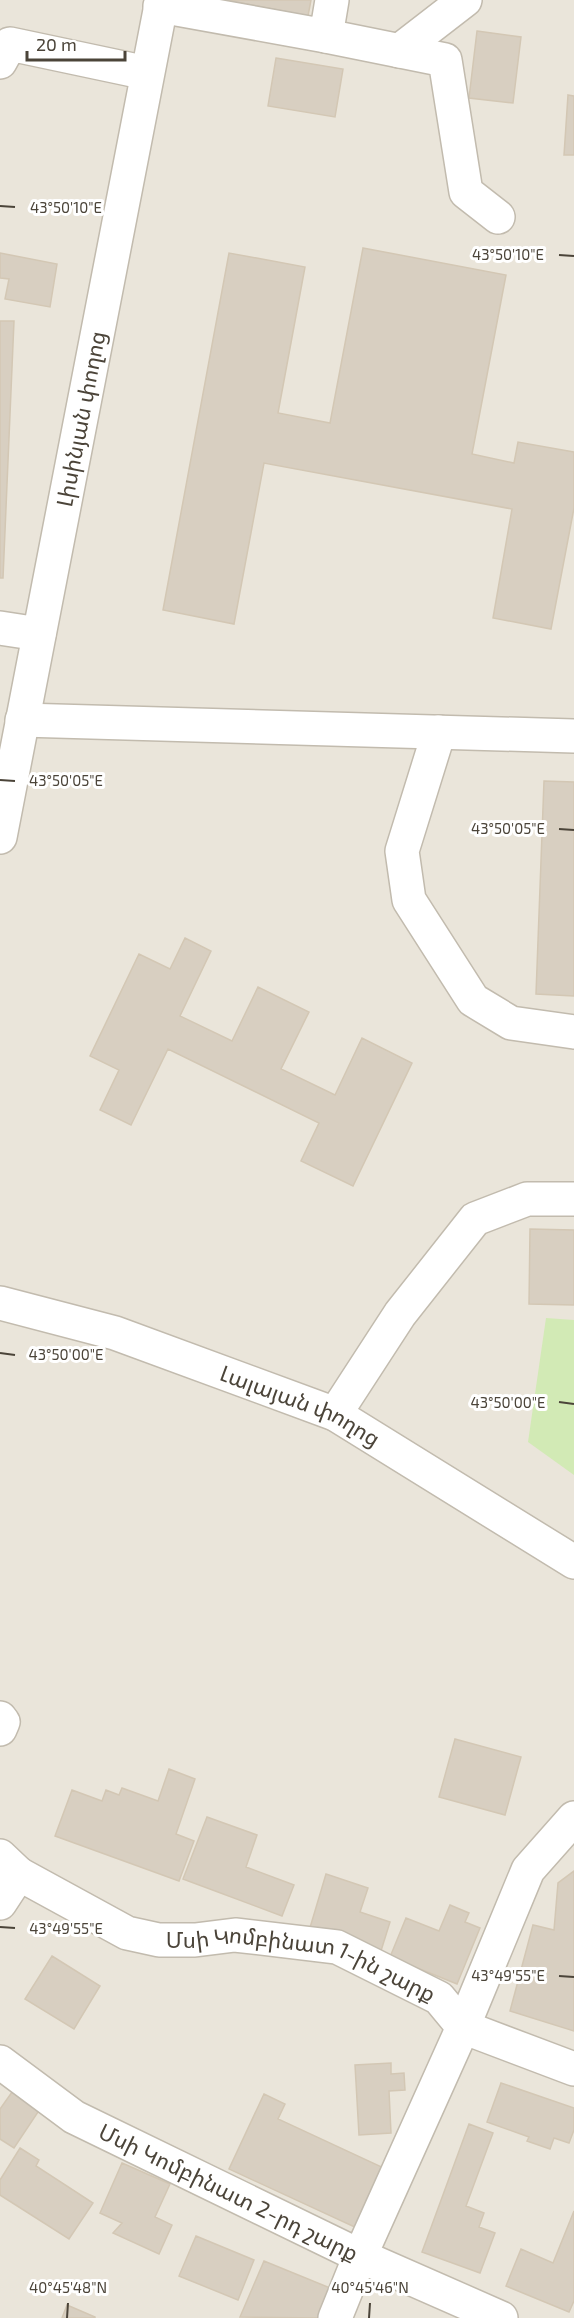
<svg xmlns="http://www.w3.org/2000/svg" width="574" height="2318" viewBox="0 0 574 2318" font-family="'Exo 2','Noto Sans Armenian',sans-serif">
	<rect width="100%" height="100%" fill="#f6f3ec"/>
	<path fill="#eae5da" d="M0 0H574V2318H0Z"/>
	<path fill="#d2eab5" d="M546 1318 574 1320V1475L528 1442Z"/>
	<path fill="#d8cfc1" stroke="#d3c7b4" stroke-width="1.5" d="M227 0H311L308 16Z
		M477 31 521 37 513 103 469 98Z
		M276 58 343 69 335 117 268 106Z
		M568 95 574 96V155H564Z
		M363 248 506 275 472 454 514 463 518 442 574 452V508L551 629 493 618 512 509 264 463 234 624 163 610 229 253 305 267 278 413 330 423Z
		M0 253 57 264 50 307 5 299 9 279 0 278Z
		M0 321H14L3 578H0Z
		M544 781 574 782V996L536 994Z
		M185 938 211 951 180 1016 232 1041 258 987 309 1012 281 1069 335 1095 362 1038 412 1063 353 1186 301 1161 319 1123 168 1049 131 1125 100 1110 119 1070 90 1056 139 954 170 969Z
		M530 1229 574 1230V1305L529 1304Z
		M455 1739 521 1757 505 1815 439 1797Z
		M169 1769 195 1779 176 1834 194 1841 179 1881 55 1836 72 1790 102 1801 106 1790 119 1795 122 1788 158 1801Z
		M207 1817 257 1835 246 1867 294 1885 282 1916 183 1879Z
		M574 1871V2031L510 2011 533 1925 554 1930 558 1883Z
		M326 1874 368 1888 360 1912 390 1922 380 1954 309 1931Z
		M450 1905 469 1913 465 1922 480 1928 457 1984 390 1957 406 1918 439 1931Z
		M52 1956 100 1986 74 2029 25 1999Z
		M391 2063V2074L404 2073 405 2090 389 2091 391 2133 359 2135 355 2065Z
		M501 2083 574 2108V2130L569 2143 554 2138 550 2149 527 2141 529 2137 487 2122Z
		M17 2085 44 2103 14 2148 0 2139V2109Z
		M264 2094 285 2104 278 2119 386 2169 359 2229 229 2169Z
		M469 2124 493 2133 466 2206 484 2213 479 2227 495 2233 480 2273 422 2252Z
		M20 2148 39 2160 36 2166 93 2203 69 2239 0 2195V2180Z
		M122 2163 170 2184 155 2217 172 2225 159 2254 113 2233 122 2223 100 2213Z
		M574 2211V2301L569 2312 506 2286 521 2249 553 2263Z
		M196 2236 254 2260 238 2300 179 2276Z
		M264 2261 335 2290 323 2318 240 2317Z
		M67 2305 95 2317V2318H62Z"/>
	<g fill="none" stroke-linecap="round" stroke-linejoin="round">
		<defs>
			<g id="minor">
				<path d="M160 6 326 36 332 0"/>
				<path d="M326 36 445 60 466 192 498 217"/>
				<path d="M399 51 465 0"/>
				<path d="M0 62 10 44 147 73"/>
				<path d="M0 628 39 634"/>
				<path d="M22 720 574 736"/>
				<path d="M439 732 402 851 409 900 473 1000 511 1023 574 1032"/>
				<path id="s1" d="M0 837 162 0"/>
				<path id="s2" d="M0 1303 115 1333 335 1414 574 1562"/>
				<path d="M335 1414 400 1314 475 1219 527 1199H574"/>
				<path d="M0 1718 3 1722 0 1729"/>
				<path d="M0 1856 19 1874 0 1903"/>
				<path id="s3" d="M19 1874 127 1933 159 1940H195L235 1935 337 1947 439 1998 463 2027 574 2069"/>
				<path id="s4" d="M0 2062 74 2117 360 2256 501 2318"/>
				<path d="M335 2318 360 2256 463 2027 528 1870 574 1818"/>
			</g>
		</defs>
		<use href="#minor" stroke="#c2bbae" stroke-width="36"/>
		<use href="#minor" stroke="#fff" stroke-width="33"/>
	</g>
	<path fill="none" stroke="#4b4439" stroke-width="2" d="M0 206 15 207M559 255 574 256M0 780 15 781M559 829 574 830M0 1353 15 1355M559 1402 574 1404M0 1927 15 1928M559 1976 574 1977M67 2318 68 2303M369 2318 370 2303"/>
	<g text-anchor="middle" stroke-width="6" stroke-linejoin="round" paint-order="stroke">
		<g font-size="22" fill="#4b4439" stroke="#fff">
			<text dy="8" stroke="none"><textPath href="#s1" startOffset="426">Լիսինյան փողոց</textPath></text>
			<text dy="8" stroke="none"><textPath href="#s2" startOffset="318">Լալայան փողոց</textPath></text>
			<text dy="8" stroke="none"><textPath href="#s3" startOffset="303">Մսի Կոմբինատ 1-ին շարք</textPath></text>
			<text dy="8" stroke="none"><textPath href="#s4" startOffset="264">Մսի Կոմբինատ 2-րդ շարք</textPath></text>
		</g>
	</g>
	<g font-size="15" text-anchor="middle" fill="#4b4439" stroke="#fff" stroke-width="6" stroke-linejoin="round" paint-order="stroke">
		<text x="66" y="213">43°50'10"E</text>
		<text x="508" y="260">43°50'10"E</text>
		<text x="66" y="786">43°50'05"E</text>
		<text x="508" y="834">43°50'05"E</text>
		<text x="66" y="1360">43°50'00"E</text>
		<text x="508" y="1408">43°50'00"E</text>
		<text x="66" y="1934">43°49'55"E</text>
		<text x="508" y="1981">43°49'55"E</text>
		<text x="68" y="2293">40°45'48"N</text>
		<text x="370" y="2293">40°45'46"N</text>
	</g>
	<path d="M27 51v9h98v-9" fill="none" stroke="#4b4439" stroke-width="3"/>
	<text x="36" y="51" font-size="18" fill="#4b4439" stroke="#ffffff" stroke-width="4.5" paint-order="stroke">20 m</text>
</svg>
